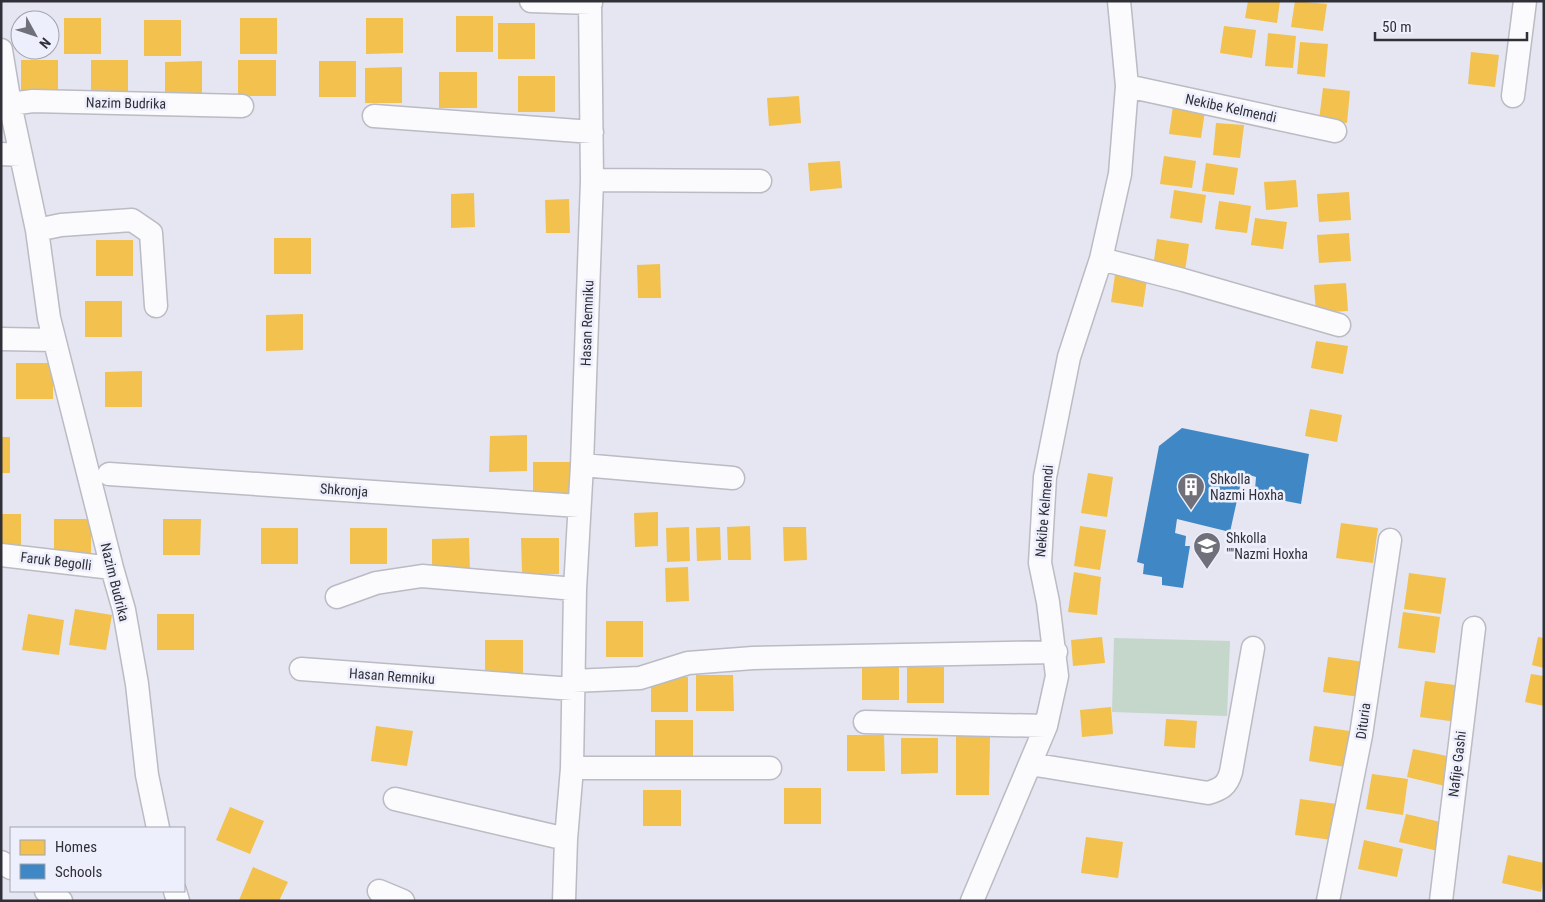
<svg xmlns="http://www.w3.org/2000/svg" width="1545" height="902" viewBox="0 0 1545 902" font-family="'Roboto Condensed',sans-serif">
	<rect width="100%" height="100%" fill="#e5e6f1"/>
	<path fill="#c5d6ca" d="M1114 638 1230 641 1227 716 1112 712Z"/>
	<path fill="#f2c14e" d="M1248 1H1280L1277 23 1245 18Z
		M1295 1 1327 4 1323 31 1291 27Z
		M456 16H493V52H456Z
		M64 18H101V54H64Z
		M240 18H277V54H240Z
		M366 18H403V53L366 54Z
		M144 20H181V56H144Z
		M498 23H535V59H498Z
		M1224 26 1256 30 1252 58 1220 53Z
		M1268 33 1296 36 1293 68 1265 66Z
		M1300 42 1328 44 1325 77 1297 74Z
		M1471 52 1499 55 1495 87 1468 84Z
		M21 60H58V96H21Z
		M91 60H128V95H91Z
		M238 60H276V96H238Z
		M202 61V97H165V62Z
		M319 61H356V97H319Z
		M402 67V103H365V68Z
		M439 72H477V108H439Z
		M518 76H555V112H518Z
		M1323 88 1350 91 1347 123 1319 120Z
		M799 96 801 123 769 126 767 98Z
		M1173 106 1205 111 1201 138 1169 134Z
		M1216 123 1244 125 1240 158 1213 155Z
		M1164 156 1196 161 1192 188 1160 184Z
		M840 161 842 188 810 191 808 163Z
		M1206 163 1238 168 1234 195 1202 191Z
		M1296 180 1298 207 1266 210 1264 182Z
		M1174 190 1206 195 1202 223 1170 218Z
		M1349 192 1351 220 1319 222 1317 194Z
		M474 193 475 227 451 228V194Z
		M569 199 570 233H546L545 200Z
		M1219 201 1251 206 1247 233 1215 229Z
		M1255 218 1287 222 1283 249 1251 245Z
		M1349 233 1351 261 1319 263 1317 235Z
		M274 238H311V274H274Z
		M1157 239 1189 244 1185 271 1153 267Z
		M96 240H133V276H96Z
		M660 264 661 298H638L637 265Z
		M1115 275 1147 279 1143 307 1111 302Z
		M1346 283 1348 311 1316 313 1314 285Z
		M85 301H122V337H85Z
		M303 314V350L266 351V315Z
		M1316 341 1348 346 1343 374 1311 368Z
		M16 363H53V399H16Z
		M142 371V407H105V372Z
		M1310 409 1342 415 1337 442 1305 436Z
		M527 435V471L489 472 490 436Z
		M1 437H10V473H1Z
		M533 462H570V498H533Z
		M1088 473 1113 477 1107 517 1081 513Z
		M658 512V546L635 547 634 513Z
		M1 514H21V550H1Z
		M54 519H91V555H54Z
		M163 519H201L200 555H163Z
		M1341 523 1378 528 1373 563 1336 558Z
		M750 526 751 560H728L727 527Z
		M1080 526 1106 530 1100 570 1074 566Z
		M689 527 690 561 667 562 666 528Z
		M720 527 721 560 697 561 696 528Z
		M783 527H806L807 560 784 561Z
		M261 528H298V564H261Z
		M350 528H387V564H350Z
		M469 538 470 574H432V539Z
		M521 538H559V574H522Z
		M688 567 689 601 666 602 665 568Z
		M1074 572 1101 577 1097 615 1068 612Z
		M1409 573 1446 578 1441 614 1404 609Z
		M75 609 112 615 106 650 69 645Z
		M1403 612 1440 617 1435 653 1398 648Z
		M28 614 64 620 59 655 22 650Z
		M157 614H194V650H157Z
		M606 621H643V657H606Z
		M1102 637 1105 663 1073 666 1071 640Z
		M1538 637 1544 638V668L1532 665Z
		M485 640H523V676H485Z
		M1328 657 1365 662 1360 697 1323 692Z
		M862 664H899V700H862Z
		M907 667H944V703H907Z
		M1531 674 1544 676V706L1525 702Z
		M696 675H733L734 711H696Z
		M651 677H688V712H651Z
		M1425 681 1462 686 1457 722 1420 717Z
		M1111 707 1113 734 1082 737 1080 710Z
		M1166 719 1197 721 1195 748 1164 746Z
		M655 720H693V756H655Z
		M376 726 413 731 407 766 371 761Z
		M1314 726 1350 731 1345 767 1309 761Z
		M847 735H884L885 771H847Z
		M956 736H990L989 795H956Z
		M901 738H938V773L901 774Z
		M1413 749 1452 757 1445 786 1407 777Z
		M1372 774 1408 779 1403 815 1366 809Z
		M784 788H821V824H784Z
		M643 790H681V826H643Z
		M1300 799 1337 804 1332 840 1295 835Z
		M230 807 264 821 250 854 216 840Z
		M1406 814 1445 823 1438 851 1399 842Z
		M1086 837 1123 842 1118 878 1081 873Z
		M1364 840 1403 849 1397 877 1358 869Z
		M1508 855 1544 863V877L1541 892 1502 883Z
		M253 867 288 882 279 901 239 900Z"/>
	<path fill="#3f88c5" d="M1182 428 1309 454 1301 504 1260 496 1262 491 1255 490 1256 477 1243 473 1230 532 1177 519 1175 533 1186 536 1185 546H1190L1183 588 1162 585V577L1143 574 1144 564 1137 562 1159 446Z"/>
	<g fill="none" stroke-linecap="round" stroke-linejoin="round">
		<defs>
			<path id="minor" d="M531 1 591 3
				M1 50 10 104 37 230 49 318 112 568 124 610 137 684 147 775 158 828
				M1127 86 1335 131
				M1513 96 1525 1
				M10 104 33 101 242 106
				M374 116 592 132
				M1 154 21 155
				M592 180 760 181
				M37 230 61 225 132 220 151 233 156 306
				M1101 259 1183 280 1339 325
				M1 339 54 340
				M582 465 733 478
				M109 474 579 506
				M1 555 112 568
				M337 597 376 583 422 576 575 589
				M301 669 573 689
				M573 681 640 678 688 663 753 658 1056 652
				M865 722 1046 726
				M1030 764 1208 793C1221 789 1227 786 1231 772L1253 648
				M572 768H770
				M395 799 566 839
				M1 862 11 868
				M46 891 61 901
				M175 891 178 901
				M379 891 403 901
				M564 901 566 839 572 768 575 589 582 465 592 180 590 1
				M972 901 1046 726 1057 676 1048 602 1040 563 1045 477 1069 357 1101 259 1120 174 1127 86 1119 1
				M1328 901 1361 735 1390 540
				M1441 901 1474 628"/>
		</defs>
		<use href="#minor" stroke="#babbc3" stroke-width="25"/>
		<use href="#minor" stroke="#fbfbfd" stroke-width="22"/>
	</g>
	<defs>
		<symbol id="building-pin" viewBox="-11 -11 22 30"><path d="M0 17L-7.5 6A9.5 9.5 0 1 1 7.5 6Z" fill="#6f7079" stroke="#eeeffc"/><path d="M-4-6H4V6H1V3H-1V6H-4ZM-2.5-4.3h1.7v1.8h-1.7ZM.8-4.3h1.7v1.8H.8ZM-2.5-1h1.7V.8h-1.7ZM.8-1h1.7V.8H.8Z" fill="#fff"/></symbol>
		<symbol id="school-pin" viewBox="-11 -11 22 30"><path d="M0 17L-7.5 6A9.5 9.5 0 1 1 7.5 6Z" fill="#6f7079" stroke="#eeeffc"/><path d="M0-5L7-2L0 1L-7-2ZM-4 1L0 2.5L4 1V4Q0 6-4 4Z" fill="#fff"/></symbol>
	</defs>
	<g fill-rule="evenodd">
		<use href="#building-pin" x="1175" y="471" width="32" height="43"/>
		<use href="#school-pin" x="1191" y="530" width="32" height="43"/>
	</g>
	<g text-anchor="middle" stroke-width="5" stroke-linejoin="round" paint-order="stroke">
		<g font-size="14" fill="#303038" stroke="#eeeffc">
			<text transform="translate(126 103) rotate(1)" y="5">Nazim Budrika</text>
			<text transform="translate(1231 108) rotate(12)" y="5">Nekibe Kelmendi</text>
			<text transform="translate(587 323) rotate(-88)" y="5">Hasan Remniku</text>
			<text transform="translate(344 490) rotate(4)" y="5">Shkronja</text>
			<text transform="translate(1044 511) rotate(-85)" y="5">Nekibe Kelmendi</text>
			<text transform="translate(56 561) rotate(7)" y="5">Faruk Begolli</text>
			<text transform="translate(115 582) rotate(76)" y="5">Nazim Budrika</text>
			<text transform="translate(392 676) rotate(4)" y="5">Hasan Remniku</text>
			<text transform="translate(1363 721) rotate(-82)" y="5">Dituria</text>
			<text transform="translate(1457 764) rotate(-83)" y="5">Nafije Gashi</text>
		</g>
		<g font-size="14" fill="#303038" stroke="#eeeffc" text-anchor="start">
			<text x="1210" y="484">Shkolla<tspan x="1210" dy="16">Nazmi Hoxha</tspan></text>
			<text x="1226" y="543">Shkolla<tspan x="1226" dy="16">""Nazmi Hoxha</tspan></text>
		</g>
	</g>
	<rect width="1545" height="902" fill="none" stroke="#303038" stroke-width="5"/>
	<rect x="10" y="827" width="175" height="65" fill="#eeeffc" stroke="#a2a3ae"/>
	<rect x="20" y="840" width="25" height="15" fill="#f2c14e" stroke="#a2a3ae"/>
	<text x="55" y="852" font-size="15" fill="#303038">Homes</text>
	<rect x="20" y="864" width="25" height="15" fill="#3f88c5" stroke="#a2a3ae"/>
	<text x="55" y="877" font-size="15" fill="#303038">Schools</text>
	<g transform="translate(35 35) rotate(130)"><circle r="24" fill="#eeeffc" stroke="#a2a3ae"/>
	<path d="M0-4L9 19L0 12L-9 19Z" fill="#6f7079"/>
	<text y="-8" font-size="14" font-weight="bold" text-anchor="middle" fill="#303038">N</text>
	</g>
	<path d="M1375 32v8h152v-8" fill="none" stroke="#303038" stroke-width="2.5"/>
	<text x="1382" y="32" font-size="15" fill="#303038" stroke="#eeeffc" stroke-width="4" paint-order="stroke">50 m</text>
</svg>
